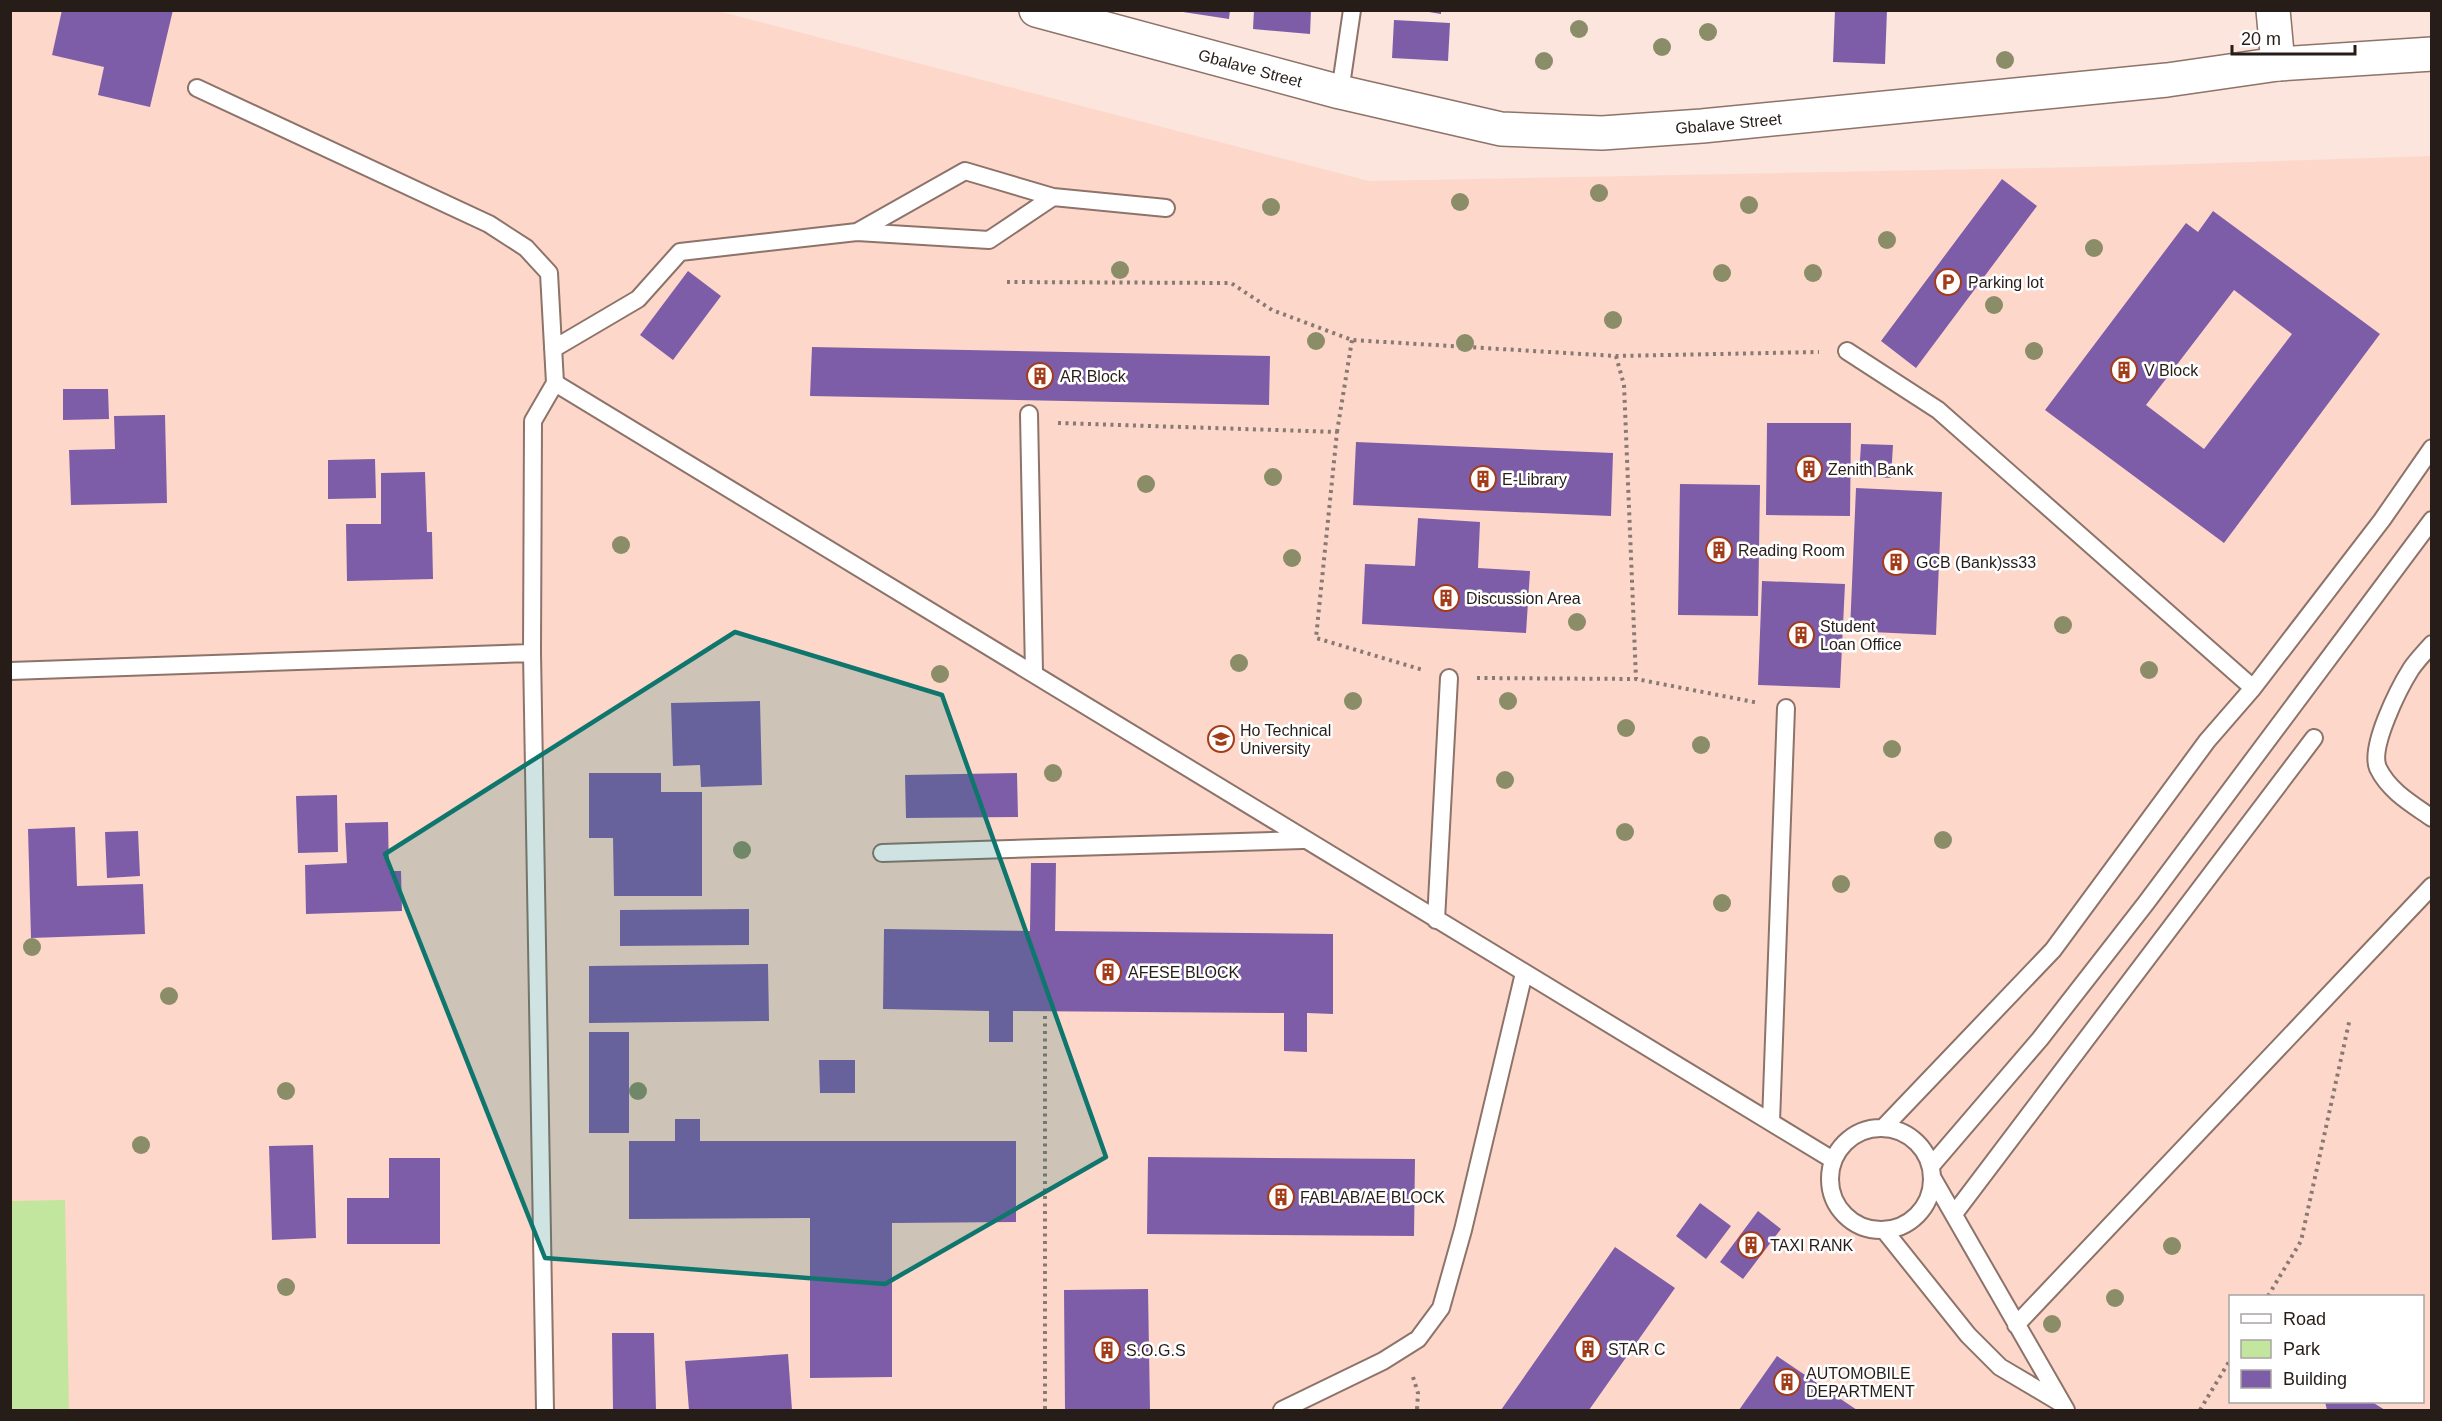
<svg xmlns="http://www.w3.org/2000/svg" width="2442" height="1421" viewBox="0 0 2442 1421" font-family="Arial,sans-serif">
	<rect width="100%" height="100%" fill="#fce5dc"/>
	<path fill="#fdd8ca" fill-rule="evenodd" d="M10 11H718L1369 181 2129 166 2431 156V1410H11ZM2230 1296H2422V1402H2230Z"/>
	<path fill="#c2e69e" d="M65 1200 69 1410H11V1201Z"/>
	<path fill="#7e5da8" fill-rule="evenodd" d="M62 10H173L150 107 98 95 104 67 52 55Z
		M1170 10H1230L1229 19Z
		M1254 10H1311L1310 34 1253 29Z
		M1417 10H1441V14Z
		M1835 10H1887L1885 64 1833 62Z
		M1394 20 1450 23 1448 61 1392 58Z
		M2002 179 2037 206 1916 368 1881 341Z
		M2213 211 2380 334 2224 543 2045 410 2186 223 2198 232ZM2234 290 2292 334 2204 449 2146 405Z
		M688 271 721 296 673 360 640 335Z
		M812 347 1270 356 1269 405 810 396Z
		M63 389H108L109 419 63 420Z
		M165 415 167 503 71 505 69 450 115 449 114 416Z
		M1767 423H1851L1850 516 1766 515Z
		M1356 442 1613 453 1611 516 1353 505Z
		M1861 444 1893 445 1891 478 1859 476Z
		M375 459 376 498 328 499V460Z
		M425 472 427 532H432L433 579 347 581 346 524H381V473Z
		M1680 484 1760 485 1758 616 1678 615Z
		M1856 488 1942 492 1936 635 1850 631Z
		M1418 518 1480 522 1478 568 1530 571 1526 633 1362 624 1365 564 1415 566Z
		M1762 581 1845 584 1840 688 1758 685Z
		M760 701 762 785 701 787 700 765 673 766 671 703Z
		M589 773H661V792H702V896H614L613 838H589Z
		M1017 773 1018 817 906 818 905 775Z
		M337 795 338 852 298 853 296 796Z
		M388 822 389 871H401L402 911 306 914 305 865 347 863 345 823Z
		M75 827 77 886 143 884 145 934 31 938 28 829Z
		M138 831 140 876 107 878 105 832Z
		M1031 863H1056L1055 931 1333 934V1014L1307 1013V1052L1284 1051V1013L1013 1011V1042H989V1011L883 1009 884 929 1030 931Z
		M749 909V945L620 946V910Z
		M768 964 769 1021 589 1023V966Z
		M589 1032H629V1133H589Z
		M819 1060H855V1093H820Z
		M675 1119H700V1141H1016V1222L892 1223V1377L810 1378V1218L629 1219V1141H675Z
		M313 1145 316 1238 272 1240 269 1146Z
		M1148 1157 1415 1159 1414 1236 1147 1234Z
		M389 1158H440V1244H347V1198H389Z
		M1700 1203 1731 1226 1706 1259 1676 1236Z
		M1758 1211 1781 1229 1743 1279 1720 1262Z
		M1615 1247 1675 1288 1589 1410H1501Z
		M1148 1289 1150 1410H1065L1064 1290Z
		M612 1333H654L656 1410H613Z
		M788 1354 792 1410H689L685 1361Z
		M1777 1356 1857 1410H1739Z
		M2325 1402H2372L2385 1410H2327Z"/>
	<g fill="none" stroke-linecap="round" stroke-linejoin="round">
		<defs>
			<path id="lane" d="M197 88 489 224 526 248 549 273 555 383 533 421 532 653 545 1410
				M1340 92 1352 10
				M857 232 965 171 1053 197
				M553 349 638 299 680 252 857 232 989 240 1053 197 1166 208
				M1847 351 1938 410 2253 688
				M555 383 1833 1160
				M1029 414 1034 672
				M2432 644C2425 652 2417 660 2411 669 2399 688 2369 747 2378 768 2389 791 2412 804 2432 818
				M10 671 532 653
				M882 853 1303 840
				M1436 920 1449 678
				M1771 1122 1786 708
				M1883 1128 2053 950 2207 741 2253 688 2382 520 2432 448
				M1830 1179a51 51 0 1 1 102 0a51 51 0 1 1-102 0Z
				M1931 1166 2040 1039 2146 903 2432 520
				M1932 1177 2066 1410
				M1954 1214 2314 738
				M1884 1230 1968 1335 2000 1367 2059 1402
				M2016 1325 2432 886
				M1282 1410 1383 1361 1418 1339 1441 1308 1463 1230 1524 973"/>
			<g id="street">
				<path id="s1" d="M1036 10 1340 92 1501 129 1602 133 1702 126 2167 80 2278 64 2432 54"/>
				<path d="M2273 10 2278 64"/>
			</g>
		</defs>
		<use href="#lane" stroke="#8d7369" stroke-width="20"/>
		<use href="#street" stroke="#8d7369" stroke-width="36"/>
		<path stroke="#897973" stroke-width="4" stroke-dasharray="3 4.5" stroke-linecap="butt" d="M1007 282 1231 283 1272 310 1352 340 1616 356 1819 352
			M1616 356 1624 385 1636 679 1759 703
			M1058 423 1337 432 1316 638 1423 670
			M1337 432 1352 340
			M1477 678 1636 679
			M1045 1016V1410
			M2268 1296 2301 1241 2350 1018
			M1413 1377 1418 1393 1417 1410
			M2200 1410 2230 1360"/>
		<use href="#lane" stroke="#fff" stroke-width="16"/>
		<use href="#street" stroke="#fff" stroke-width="33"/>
	</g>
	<g fill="#8a8d67">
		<circle cx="1579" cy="29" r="9"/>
		<circle cx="1708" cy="32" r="9"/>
		<circle cx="1662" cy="47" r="9"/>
		<circle cx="2005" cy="60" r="9"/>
		<circle cx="1544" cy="61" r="9"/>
		<circle cx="1599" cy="193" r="9"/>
		<circle cx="1460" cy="202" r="9"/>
		<circle cx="1749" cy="205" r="9"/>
		<circle cx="1271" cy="207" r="9"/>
		<circle cx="1887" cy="240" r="9"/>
		<circle cx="2094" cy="248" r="9"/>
		<circle cx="1120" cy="270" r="9"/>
		<circle cx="1722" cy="273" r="9"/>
		<circle cx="1813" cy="273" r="9"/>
		<circle cx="1994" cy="305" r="9"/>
		<circle cx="1613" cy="320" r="9"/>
		<circle cx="1316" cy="341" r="9"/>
		<circle cx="1465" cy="343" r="9"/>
		<circle cx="2034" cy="351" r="9"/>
		<circle cx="1273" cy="477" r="9"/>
		<circle cx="1146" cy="484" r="9"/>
		<circle cx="621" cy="545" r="9"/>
		<circle cx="1292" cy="558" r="9"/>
		<circle cx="1577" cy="622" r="9"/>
		<circle cx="2063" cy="625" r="9"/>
		<circle cx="1239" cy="663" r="9"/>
		<circle cx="2149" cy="670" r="9"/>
		<circle cx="940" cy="674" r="9"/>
		<circle cx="1353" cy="701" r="9"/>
		<circle cx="1508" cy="701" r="9"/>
		<circle cx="1626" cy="728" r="9"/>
		<circle cx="1701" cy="745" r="9"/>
		<circle cx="1892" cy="749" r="9"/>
		<circle cx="1053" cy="773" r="9"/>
		<circle cx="1505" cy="780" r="9"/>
		<circle cx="1625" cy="832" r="9"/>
		<circle cx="1943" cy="840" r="9"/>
		<circle cx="742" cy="850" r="9"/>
		<circle cx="1841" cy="884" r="9"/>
		<circle cx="1722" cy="903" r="9"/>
		<circle cx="32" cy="947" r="9"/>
		<circle cx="169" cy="996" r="9"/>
		<circle cx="286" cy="1091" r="9"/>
		<circle cx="638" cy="1091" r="9"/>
		<circle cx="141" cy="1145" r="9"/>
		<circle cx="2172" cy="1246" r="9"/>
		<circle cx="286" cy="1287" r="9"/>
		<circle cx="2115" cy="1298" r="9"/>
		<circle cx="2052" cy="1324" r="9"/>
	</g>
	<path fill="#0f766e" fill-opacity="0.2" stroke="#0f766e" stroke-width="4.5" stroke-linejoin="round" d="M735 632 942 695 1106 1157 885 1284 545 1258 385 854Z"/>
	<defs>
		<symbol id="parking-ring" viewBox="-11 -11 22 22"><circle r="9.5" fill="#fff" stroke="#a33c19" stroke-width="1.5"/><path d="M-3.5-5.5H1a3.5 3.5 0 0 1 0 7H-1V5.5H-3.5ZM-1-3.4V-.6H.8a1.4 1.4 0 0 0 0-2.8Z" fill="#a33c19"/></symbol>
		<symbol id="building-ring" viewBox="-11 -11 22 22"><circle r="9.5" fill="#fff" stroke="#a33c19" stroke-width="1.5"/><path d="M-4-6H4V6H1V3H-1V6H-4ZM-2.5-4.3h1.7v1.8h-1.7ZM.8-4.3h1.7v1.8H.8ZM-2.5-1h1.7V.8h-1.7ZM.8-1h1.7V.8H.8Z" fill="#a33c19"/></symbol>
		<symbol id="school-ring" viewBox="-11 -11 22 22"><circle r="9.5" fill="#fff" stroke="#a33c19" stroke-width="1.5"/><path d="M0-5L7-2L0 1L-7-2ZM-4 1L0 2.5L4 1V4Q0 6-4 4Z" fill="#a33c19"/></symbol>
	</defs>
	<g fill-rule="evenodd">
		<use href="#parking-ring" x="1933" y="267" width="30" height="30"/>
		<use href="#building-ring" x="2109" y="355" width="30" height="30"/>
		<use href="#building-ring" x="1025" y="361" width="30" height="30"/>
		<use href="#building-ring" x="1794" y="454" width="30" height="30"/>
		<use href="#building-ring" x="1468" y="464" width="30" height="30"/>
		<use href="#building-ring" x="1704" y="535" width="30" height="30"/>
		<use href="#building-ring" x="1881" y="547" width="30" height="30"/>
		<use href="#building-ring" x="1431" y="583" width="30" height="30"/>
		<use href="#building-ring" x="1786" y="620" width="30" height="30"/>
		<use href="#school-ring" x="1206" y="724" width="30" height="30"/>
		<use href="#building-ring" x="1093" y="957" width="30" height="30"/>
		<use href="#building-ring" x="1266" y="1182" width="30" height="30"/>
		<use href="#building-ring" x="1736" y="1230" width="30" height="30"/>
		<use href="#building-ring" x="1573" y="1334" width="30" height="30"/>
		<use href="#building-ring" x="1092" y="1335" width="30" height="30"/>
		<use href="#building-ring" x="1772" y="1367" width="30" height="30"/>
	</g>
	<g text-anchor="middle" stroke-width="5" stroke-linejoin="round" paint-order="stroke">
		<g font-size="16" fill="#261c18" stroke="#fff">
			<text dy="6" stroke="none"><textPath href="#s1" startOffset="222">Gbalave Street</textPath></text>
			<text dy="6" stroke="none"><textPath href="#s1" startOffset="708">Gbalave Street</textPath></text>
		</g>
		<g font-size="16" fill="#261c18" stroke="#fff" text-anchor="start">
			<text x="1968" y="288">Parking lot</text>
			<text x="2144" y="376">V Block</text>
			<text x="1060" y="382">AR Block</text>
			<text x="1828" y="475">Zenith Bank</text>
			<text x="1502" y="485">E-Library</text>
			<text x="1738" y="556">Reading Room</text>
			<text x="1916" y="568">GCB (Bank)ss33</text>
			<text x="1466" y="604">Discussion Area</text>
			<text x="1820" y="632">Student<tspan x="1820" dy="18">Loan Office</tspan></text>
			<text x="1240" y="736">Ho Technical<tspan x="1240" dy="18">University</tspan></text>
			<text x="1128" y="978">AFESE BLOCK</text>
			<text x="1300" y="1203">FABLAB/AE BLOCK</text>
			<text x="1770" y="1251">TAXI RANK</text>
			<text x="1608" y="1355">STAR C</text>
			<text x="1126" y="1356">S.O.G.S</text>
			<text x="1806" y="1379">AUTOMOBILE<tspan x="1806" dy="18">DEPARTMENT</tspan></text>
		</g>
	</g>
	<rect width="2442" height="1421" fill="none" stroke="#261c18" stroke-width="24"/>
	<rect x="2229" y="1295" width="195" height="108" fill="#ffffff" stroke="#a8a4a3" stroke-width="1.5"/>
	<rect x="2241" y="1314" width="30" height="9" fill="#ffffff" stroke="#a8a4a3" stroke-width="1.5"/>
	<text x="2283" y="1325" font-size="18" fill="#261c18">Road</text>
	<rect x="2241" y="1340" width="30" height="18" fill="#c2e69e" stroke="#a8a4a3" stroke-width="1.5"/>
	<text x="2283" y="1355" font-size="18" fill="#261c18">Park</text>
	<rect x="2241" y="1370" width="30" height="18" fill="#7e5da8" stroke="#a8a4a3" stroke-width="1.5"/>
	<text x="2283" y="1385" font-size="18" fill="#261c18">Building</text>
	<path d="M2232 45v9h123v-9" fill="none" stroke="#261c18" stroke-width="3"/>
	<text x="2241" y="45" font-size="18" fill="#261c18" stroke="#ffffff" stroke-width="4.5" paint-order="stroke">20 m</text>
</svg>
